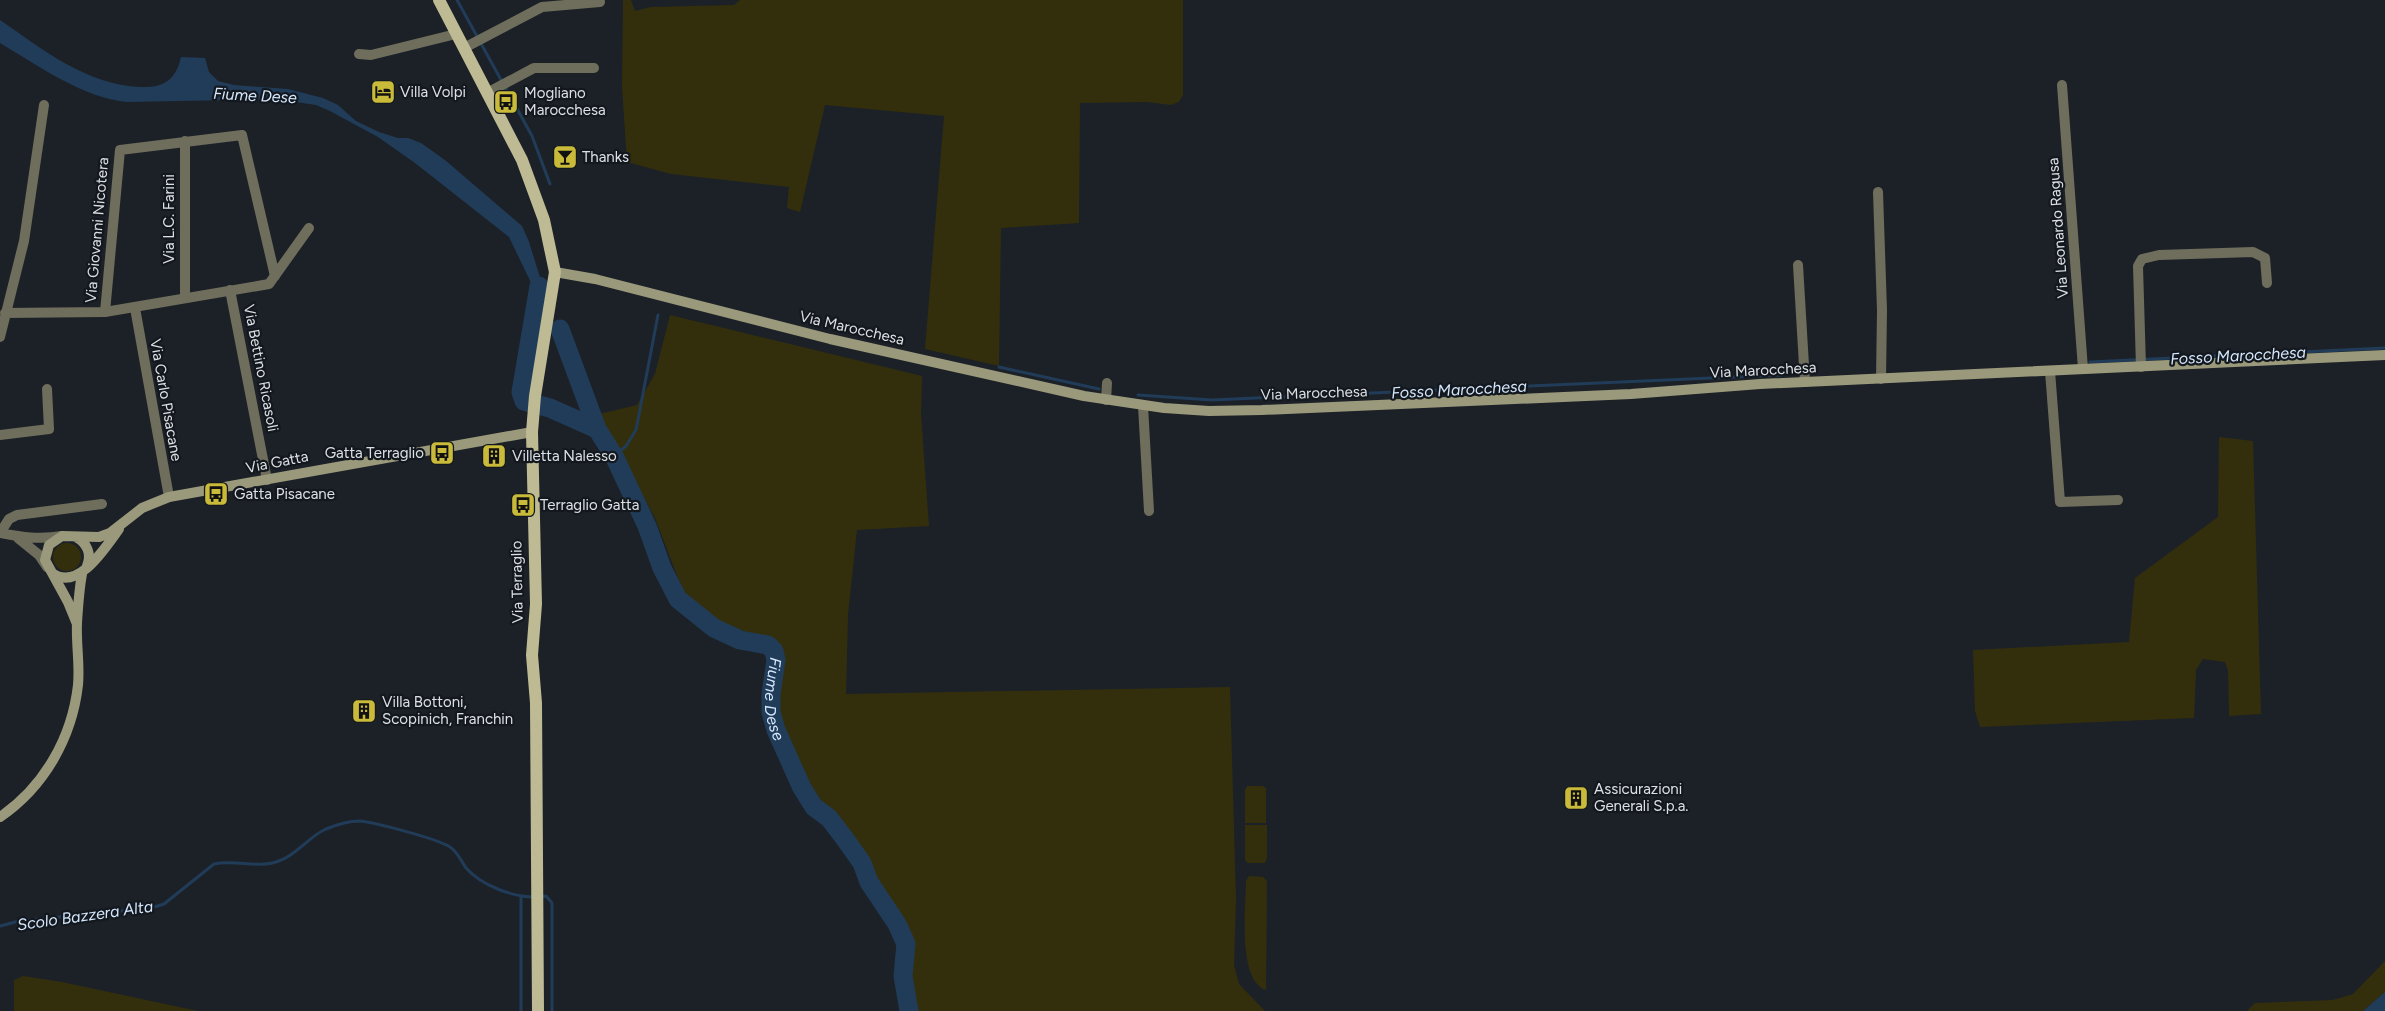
<svg xmlns="http://www.w3.org/2000/svg" width="2385" height="1011" viewBox="0 0 2385 1011" font-family="Figtree,sans-serif">
	<rect width="100%" height="100%" fill="#1c2127"/>
	<path fill="#332f0d" d="M623 0H631L635 11 651 7 734 5 740 0H1183V95L1179 102 1171 105 1147 102 1080 103 1079 223 1001 228 999 366 925 349 944 116 825 105 800 212 787 208 789 187 671 174 627 162 622 87Z
		M670 315 922 376 921 414 929 526 857 530 848 615 846 694 1230 687 1236 899 1234 965 1239 984 1265 1011H903L900 998 896 941 883 910 840 840 820 815 783 731 776 706 783 659 778 644 771 640 720 623 702 613 689 599 681 586 655 518 618 451 599 423 575 362 566 327 572 335 579 361 599 414 637 405 655 374Z
		M2219 437 2253 441 2261 714 2229 716 2228 671 2225 662 2203 659 2196 670 2194 718 1980 727 1975 711 1973 650 2129 642 2135 578 2218 517Z
		M53 557a14 14 0 1 1 28 0a14 14 0 1 1-28 0Z
		M1247 786H1263L1266 788V823H1245V790Z
		M1245 825H1267V858L1265 863H1248L1245 860Z
		M1249 876 1263 877 1267 881 1266 990C1237 981 1246 905 1246 881Z
		M2385 961V992L2363 1011H2247L2255 1003 2333 1000 2353 994Z
		M23 976 62 982 198 1011H14V980Z"/>
	<path fill="#213c59" d="M0 20C42 49 87 85 140 87 164 88 176 80 181 57L205 58 209 72 218 81 234 85 288 89 323 98 338 105 356 121 379 132 398 138H408L421 143 445 160 522 226 529 242 543 287 539 312 534 289 509 237 415 163 378 137 330 111 316 105 276 99 127 102C81 97 39 66 0 43Z
		M2385 992V1011H2363Z"/>
	<g fill="none" stroke-linecap="round" stroke-linejoin="round">
		<path stroke="#213c59" stroke-width="3" d="M457 0 532 136 550 184
			M2090 362 2385 348
			M999 367 1099 389
			M1138 395 1212 400 1781 375
			M614 456 626 446 636 430 658 315
			M541 897 546 896 552 903V1011
			M0 926 19 921 151 908 164 904 214 864C235 859 259 869 279 861 297 855 308 837 326 829 336 825 348 821 359 821 374 822 438 839 450 847 458 852 461 861 466 868 482 886 513 897 535 897
			M521 1011V897"/>
		<g stroke="#213c59" stroke-width="19">
			<path d="M539 286 521 392 524 401 550 408 597 429"/>
			<path id="s1" d="M560 329 597 429 614 456 647 526 662 568 678 599 714 628 740 640 768 645 774 651 776 660 771 694V712L776 730 802 788 814 807 829 818 845 839 862 863 869 882 897 924 906 944 903 976 909 1011"/>
		</g>
		<path stroke="#6f6d5b" stroke-width="10" d="M464 48 542 7 600 2
			M359 54 371 55 456 34
			M2062 85 2083 369
			M487 93 534 68H594
			M185 141V298
			M1878 192 1882 310 1881 379
			M1798 265 1805 382
			M230 290 267 480
			M135 308 169 497
			M105 312 120 150 242 135 275 276
			M5 313 105 312 269 284 309 228
			M0 337 24 241 44 105
			M2141 367 2138 266 2142 259 2159 255 2253 252 2265 258 2267 283
			M2050 371 2060 502 2118 500
			M1106 400 1107 383
			M1143 406 1149 511
			M0 435 49 429 47 389
			M62 536C39 540 22 537 0 533L9 519 17 515 102 504
			M18 538 39 555 47 567"/>
		<path stroke="#9b997b" stroke-width="10" d="M555 272 595 279 830 339 1084 396 1164 408 1209 411 1262 410 1631 394 1760 384 2385 355
			M76 537C87 543 92 554 87 566
			M52 573C78 592 105 548 119 529
			M77 624 68 602 45 560 49 545 62 536 99 537 110 533 142 508 169 497 532 432
			M0 817C44 787 72 738 78 685 80 665 76 644 77 623 78 607 79 590 82 574"/>
		<path stroke="#beba94" stroke-width="12" d="M439 0 522 160 544 220 555 272 535 396 532 432 536 604 532 655 536 703 538 1011"/>
	</g>
	<defs>
		<symbol id="hotel-square" viewBox="-11 -11 22 22"><rect x="-9" y="-9" width="18" height="18" rx="4" fill="#c9ba3a" stroke="#13181e"/><path d="M-6-4.5h1.5V1H6V5H4.5V3h-9V5H-6ZM-4 0a1.8 1.8 0 1 1 3.6 0ZM.5 0V-2.5h3Q6-2.5 6 0Z" fill="#111"/></symbol>
		<symbol id="bus-square" viewBox="-11 -11 22 22"><rect x="-9" y="-9" width="18" height="18" rx="4" fill="#c9ba3a" stroke="#13181e"/><path d="M-5-6H5V4H4V6H2V4H-2V6H-4V4H-5ZM-3.5-4V0h7V-4ZM-3.5 1.2v1.5H-2V1.2ZM2 1.2v1.5H3.5V1.2Z" fill="#111"/></symbol>
		<symbol id="bar-square" viewBox="-11 -11 22 22"><rect x="-9" y="-9" width="18" height="18" rx="4" fill="#c9ba3a" stroke="#13181e"/><path d="M-6-5H6L.8 .8V4.5H3.5V6h-7V4.5H-.8V.8Z" fill="#111"/></symbol>
		<symbol id="building-square" viewBox="-11 -11 22 22"><rect x="-9" y="-9" width="18" height="18" rx="4" fill="#c9ba3a" stroke="#13181e"/><path d="M-4-6H4V6H1V3H-1V6H-4ZM-2.5-4.3h1.7v1.8h-1.7ZM.8-4.3h1.7v1.8H.8ZM-2.5-1h1.7V.8h-1.7ZM.8-1h1.7V.8H.8Z" fill="#111"/></symbol>
	</defs>
	<g fill-rule="evenodd">
		<use href="#hotel-square" x="369" y="78" width="28" height="28"/>
		<use href="#bus-square" x="492" y="88" width="28" height="28"/>
		<use href="#bar-square" x="551" y="143" width="28" height="28"/>
		<use href="#bus-square" x="428" y="439" width="28" height="28"/>
		<use href="#building-square" x="480" y="442" width="28" height="28"/>
		<use href="#bus-square" x="202" y="480" width="28" height="28"/>
		<use href="#bus-square" x="509" y="491" width="28" height="28"/>
		<use href="#building-square" x="350" y="697" width="28" height="28"/>
		<use href="#building-square" x="1562" y="784" width="28" height="28"/>
	</g>
	<g text-anchor="middle" stroke-width="4.5" stroke-linejoin="round" paint-order="stroke">
		<g font-size="15" fill="#dce0e4" stroke="#13181e" text-anchor="start">
			<text x="400" y="97">Villa Volpi</text>
			<text x="524" y="98">Mogliano<tspan x="524" dy="17">Marocchesa</tspan></text>
			<text x="582" y="162">Thanks</text>
			<text x="424" y="458" text-anchor="end">Gatta Terraglio</text>
			<text x="512" y="461">Villetta Nalesso</text>
			<text x="234" y="499">Gatta Pisacane</text>
			<text x="540" y="510">Terraglio Gatta</text>
			<text x="382" y="707">Villa Bottoni,<tspan x="382" dy="17">Scopinich, Franchin</tspan></text>
			<text x="1594" y="794">Assicurazioni<tspan x="1594" dy="17">Generali S.p.a.</tspan></text>
		</g>
		<g font-size="15" fill="#dce0e4" stroke="#13181e">
			<text transform="translate(169 219) rotate(-90)" y="5">Via L.C. Farini</text>
			<text transform="translate(2058 228) rotate(-94)" y="5">Via Leonardo Ragusa</text>
			<text transform="translate(97 230) rotate(-85)" y="5">Via Giovanni Nicotera</text>
			<text transform="translate(852 328) rotate(13)" y="5">Via Marocchesa</text>
			<text transform="translate(261 368) rotate(79)" y="5">Via Bettino Ricasoli</text>
			<text transform="translate(1763 370) rotate(-3)" y="5">Via Marocchesa</text>
			<text transform="translate(1314 393) rotate(-2)" y="5">Via Marocchesa</text>
			<text transform="translate(166 400) rotate(80)" y="5">Via Carlo Pisacane</text>
			<text transform="translate(277 462) rotate(-11)" y="5">Via Gatta</text>
			<text transform="translate(517 582) rotate(-91)" y="5">Via Terraglio</text>
		</g>
		<g font-size="16" font-style="italic" fill="#d4e7fd" stroke="#13181e">
			<text transform="translate(255 95) rotate(3)" y="6">Fiume Dese</text>
			<text transform="translate(2238 355) rotate(-3)" y="6">Fosso Marocchesa</text>
			<text transform="translate(1459 389) rotate(-3)" y="6">Fosso Marocchesa</text>
			<text dy="6" stroke="none"><textPath href="#s1" startOffset="456">Fiume Dese</textPath></text>
			<text transform="translate(85 915) rotate(-8)" y="6">Scolo Bazzera Alta</text>
		</g>
	</g>
</svg>
